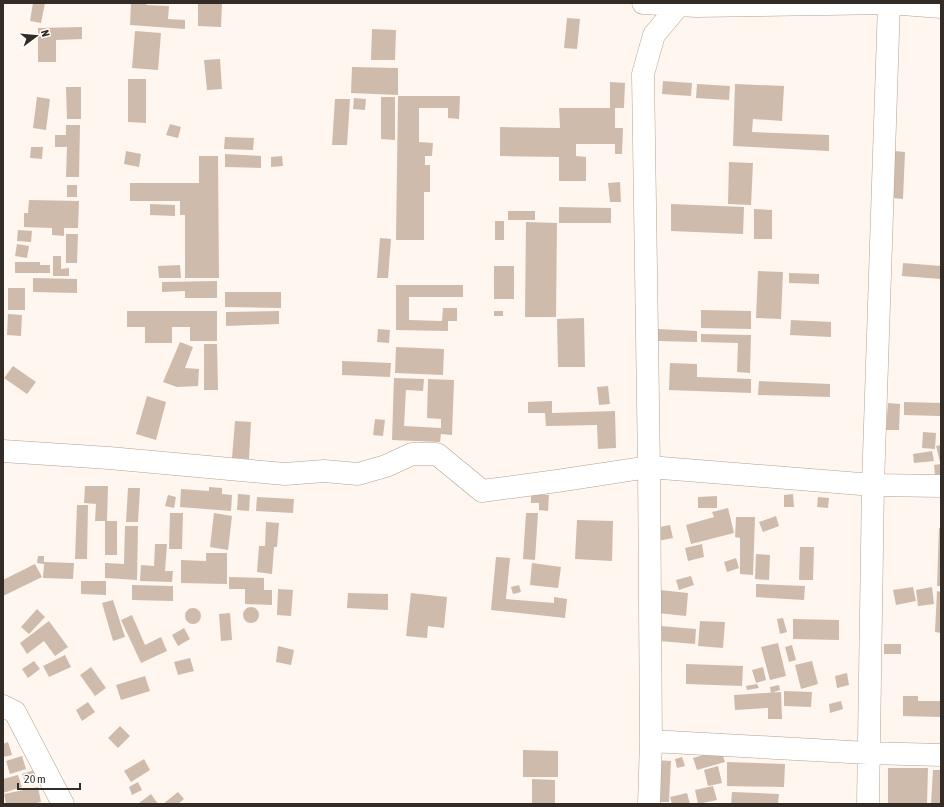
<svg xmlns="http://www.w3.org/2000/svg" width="944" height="807" viewBox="0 0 944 807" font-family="'Asap Condensed',sans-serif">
	<rect width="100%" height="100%" fill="#fef6ef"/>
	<path fill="#cfbbab" d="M33 3H45L41 23 30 21Z
		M131 3H147L146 5 169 6 168 19 185 20V29L130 25Z
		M198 3H222L221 27 198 26Z
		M567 18 580 19 577 49 564 48Z
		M82 27V39L56 40V62H38V28Z
		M372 29 396 30 395 60H371Z
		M135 31 161 33 158 70 132 68Z
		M220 59 222 89 207 90 204 60Z
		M352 67 398 68V95L351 93Z
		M128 79H146V123L128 122Z
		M663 81 692 83 691 96 662 94Z
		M610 82 625 83 624 108H615V128H623L622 154H615V144H576V156L586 157V181H559V157L500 156V127L560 128 559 108H610Z
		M697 84 730 86 729 100 696 98Z
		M735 84 784 86 782 121 753 119 752 132 829 135V151L733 146Z
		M66 87H81V119H67Z
		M398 96H460L459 119 448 118V108H419V142L433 143 432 156H425V165H430V192H424V240H396Z
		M37 97 50 99 46 130 33 128Z
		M381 97H395V140L381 139Z
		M354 98 366 99 365 110 353 109Z
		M335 99H350L347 145H332Z
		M170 124 181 127 178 138 166 135Z
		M66 125H80L79 177H66L67 147H55V135H66Z
		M225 137 254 138 253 150 224 149Z
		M31 147H43L42 159 30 158Z
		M126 151 141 154 139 167 124 164Z
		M894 151 905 152 903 199 892 198Z
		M225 154 261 156V168L225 167Z
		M199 156H218L219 278H185V215H180V201H130V183H199Z
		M282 156 283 166 271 167V157Z
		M729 162 753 163 751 205 728 204Z
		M620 182 621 202H610L608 183Z
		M67 185H77V197H67Z
		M29 200 79 201 78 228H64V236L52 235V228L24 227V213H28Z
		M150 204 175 205V216L150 215Z
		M671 204 744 207 743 234 671 231Z
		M559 207 611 208V223H559Z
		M754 209 772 210V239H754Z
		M508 211H535V220H508Z
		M495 221H504V240H495Z
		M526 222 557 223 556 317H525Z
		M18 230 32 231 31 242 17 241Z
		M66 234H78L77 263H66Z
		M380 238 391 239 388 278H377Z
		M17 244 29 246 27 258 15 256Z
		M53 256H61V269L69 268V276H53Z
		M15 262H40V265H50V273H15Z
		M903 263 941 266V279L902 276Z
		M180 265 181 278H159L158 266Z
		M494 266H514V299H494Z
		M758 271 783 272 781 319 756 318Z
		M789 273 819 274V284L789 283Z
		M33 278 77 279V293L33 292Z
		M217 281V298H185V291L162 292V282Z
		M396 285H463V297H409V320L442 321 443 308H457V321H448V331L396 330Z
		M8 288H25V310H8Z
		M225 292H281V308L225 307Z
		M701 310 751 311V329L701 328Z
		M127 311H217V341H190V327H172V343H145V327H127Z
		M279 311V324L226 326V312Z
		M494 311H503V316H494Z
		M8 314 22 315 21 336 7 335Z
		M584 318 585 367H558L557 319Z
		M791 320 831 322V337L790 335Z
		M378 329 390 330 389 343 377 342Z
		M658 329 697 331V342L658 341Z
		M701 334 751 335 750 373 737 372 738 343 701 342Z
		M180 342 193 347 185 368 199 369 198 386 177 387 163 382Z
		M204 344H217L218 390H204Z
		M396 347 444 349 443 375 395 373Z
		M342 361 391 363 390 377 342 375Z
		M670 363 697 364V377L751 379V393L669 390Z
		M13 366 36 382 27 394 4 378Z
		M394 378 424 379 423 391 406 390 404 426 441 428V419L427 418 428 379 454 380 452 435 441 434 440 442 392 440Z
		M759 381 830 384V397L758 395Z
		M608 386 610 404 599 405 597 387Z
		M147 396 166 402 156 440 136 434Z
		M552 401V413L615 411 616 448 598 449 597 425 546 426 545 413H528V402Z
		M904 402 941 403 940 416 904 415Z
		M888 403 900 404 899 430H886Z
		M375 419 385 420 383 436 373 435Z
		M235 421 251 422 249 459 232 458Z
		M923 432 936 433 935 449 922 448Z
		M941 445V461L940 462 936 446Z
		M932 451 934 461 914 463 913 454Z
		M941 464V474L935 475 934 465Z
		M85 486H108L107 521H117V555H105V521H95L96 504 84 503Z
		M209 487 222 488V494L232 495 231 511 180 507 181 489 209 491Z
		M128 488H140L138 522H126Z
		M238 494 250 495 249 511 237 510Z
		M531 494 549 495 548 511 539 510V503H531Z
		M793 494 794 507H784V495Z
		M168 495 176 497 174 508 165 506Z
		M717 496V508H698V497Z
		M257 497 294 499 293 513 256 511Z
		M818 497 829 498 828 508 817 507Z
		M77 505H88L87 559H75Z
		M728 508 734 533 691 544 686 525 714 517 712 512Z
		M170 513H183L182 549H169Z
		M214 513 232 516 228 550 210 547Z
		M526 513H538L535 560 523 559Z
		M776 516 779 526 763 532 759 522Z
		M736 517H755L753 575 740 574V538L735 537Z
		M577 520 613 521 612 561 575 559Z
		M266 522 279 523 277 547H274L272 574 257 572 259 546H265Z
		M670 525 673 538 658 541 655 528Z
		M125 526H138L137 580 105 578V563L124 564Z
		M939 528H941V586H937Z
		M155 544H167L165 571H173L172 582 140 581 141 565 154 566Z
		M702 544 704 557 688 561 685 548Z
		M800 547H814L813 580H799Z
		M206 553H227V584L181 583V560L206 561Z
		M756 554 770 555 769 580 755 579Z
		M38 556H44V562L74 563 73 579 43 578 44 564 37 563Z
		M496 557 510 558 506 599 554 603V597L567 599 565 618 491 610Z
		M736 558 739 568 727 572 724 562Z
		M532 563 561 567 558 588 530 585Z
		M35 564 42 577 3 596V580Z
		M691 576 694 585 679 590 676 580Z
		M229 577 264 578V590H272V605L245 604V589H229Z
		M81 581H106V595L81 594Z
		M756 584 805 586 804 600 756 597Z
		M132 585 173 586V601L132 600Z
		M519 585 521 592 513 594 511 587Z
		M913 587 916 601 896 605 893 590Z
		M932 587 934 604 918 606 916 590Z
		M278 589 293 590 291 616 277 615Z
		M660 590 688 593 686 616 658 613Z
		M937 591 941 592V633L935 632Z
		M348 593 388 594V610L347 608Z
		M411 593 447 597 444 628 428 626 427 638 406 636Z
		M113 600 125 637 113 641 102 603Z
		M243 615a8 8 0 1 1 16 0a8 8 0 1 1-16 0Z
		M185 616a8 8 0 1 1 16 0a8 8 0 1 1-16 0Z
		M37 609 45 617 29 634 21 627Z
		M230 613 232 640 221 641 219 614Z
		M132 615 145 645 161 637 167 651 141 663 121 620Z
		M783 618 787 632 780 634 777 619Z
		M793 619 839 620V640L793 639Z
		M49 621 68 647 55 656 44 641 27 654 20 643Z
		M700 621 725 622 723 648 698 646Z
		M660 626 696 629 695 644 659 641Z
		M184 628 190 639 178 646 172 635Z
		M778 643 786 676 770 680 761 647Z
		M884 644H901V654H884Z
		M792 645 796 660 789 662 785 647Z
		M278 646 294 650 291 665 276 662Z
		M65 655 71 667 49 677 43 666Z
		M190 658 194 671 178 675 174 662Z
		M34 661 40 669 28 678 22 669Z
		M812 661 818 684 801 689 795 665Z
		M686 664 743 666 742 686 686 684Z
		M91 667 106 688 95 696 80 675Z
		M763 667 766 680 756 683 752 670Z
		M847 673 849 685 837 688 835 676Z
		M145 676 150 691 121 700 116 685Z
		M757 684 759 688 747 690 746 686Z
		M779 685 780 690 771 693 770 687Z
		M784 691 812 692 811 707 784 706Z
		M781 692 782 719H768V708L735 710 734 695Z
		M903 696H918V701H941V717L903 716Z
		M841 701 843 709 830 713 829 704Z
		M88 702 95 712 82 721 76 710Z
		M120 726 130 736 118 748 108 738Z
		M8 742 12 755 3 757V744Z
		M523 750 558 751V777H523Z
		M721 750 725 762 697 770 693 758Z
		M22 756 26 769 10 774 6 761Z
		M682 757 685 766 677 768 675 759Z
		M144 759 150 770 131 782 124 771Z
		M655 760 671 761 669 802H654Z
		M727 762 785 764 784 787 727 786Z
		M718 766 722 783 708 786 704 770Z
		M888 768H928L927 804H888Z
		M38 769 41 779 26 784 22 774Z
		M933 770H941V804H931Z
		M18 775 22 787 3 793V779Z
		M532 779 555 780V804H532Z
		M138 782 142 790 132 795 129 787Z
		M713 786 717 800 698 804 695 790Z
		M38 787 41 802 31 804H6L4 794Z
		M178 792 184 799 178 804H163Z
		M732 792 779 794 778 804H731Z
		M687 793 690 804H672L670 797Z
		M151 794 158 804H140L139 803Z"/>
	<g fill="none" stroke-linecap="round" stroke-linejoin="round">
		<defs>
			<path id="minor" d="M643 3 696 6 889 3 941 7
				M3 451 109 458 285 474 324 471 358 474 386 466 412 454H437L482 491 557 481 649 467 873 485 941 486
				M3 706 15 712 63 804
				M651 741 868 753 941 755
				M649 804 651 741 649 467 643 74 654 35 679 5
				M868 804 873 485 889 3"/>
		</defs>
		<use href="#minor" stroke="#b4a190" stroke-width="23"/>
		<use href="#minor" stroke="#fff" stroke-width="22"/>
	</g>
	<rect width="944" height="807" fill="none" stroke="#332b25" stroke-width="8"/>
	<g transform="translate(36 36) rotate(74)" stroke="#ffffff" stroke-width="3" paint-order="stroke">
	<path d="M0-3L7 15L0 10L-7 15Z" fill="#332b25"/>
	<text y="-6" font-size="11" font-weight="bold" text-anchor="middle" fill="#332b25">N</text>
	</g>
	<path d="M18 783v6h62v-6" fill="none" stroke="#332b25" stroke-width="2"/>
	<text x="24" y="783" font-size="12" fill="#332b25" stroke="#ffffff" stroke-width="3" paint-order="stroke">20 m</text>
</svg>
